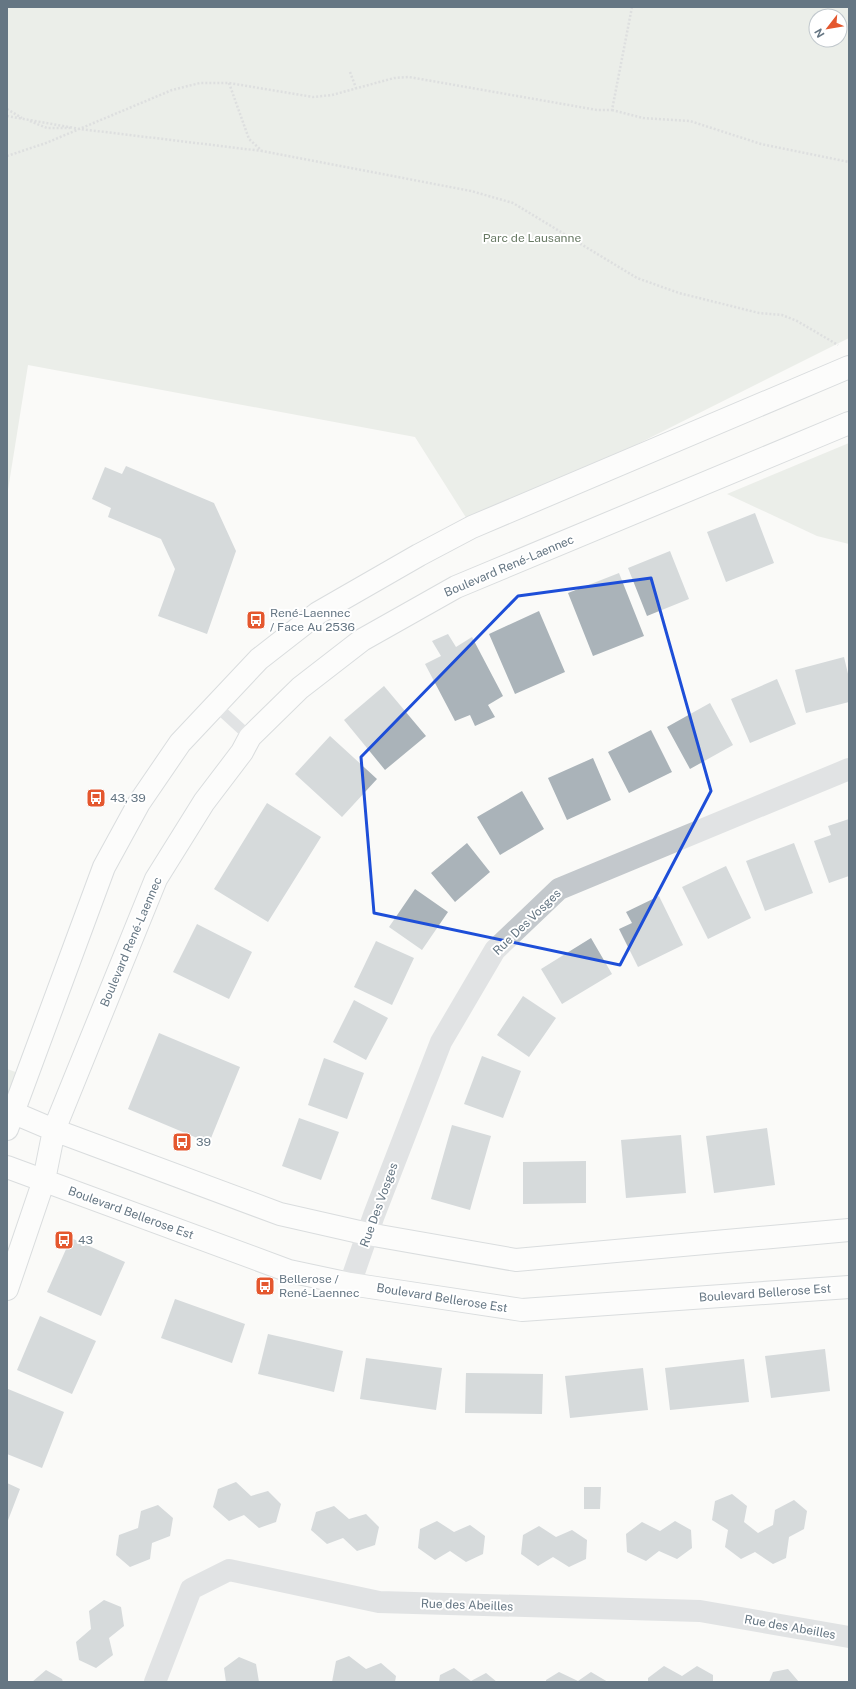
<svg xmlns="http://www.w3.org/2000/svg" width="856" height="1689" viewBox="0 0 856 1689" font-family="'Public Sans',sans-serif">
	<rect width="100%" height="100%" fill="#fafaf8"/>
	<path fill="#dadfd7" fill-rule="evenodd" d="M7 7H849V338L472 527 415 437 28 365 7 496ZM816 16H840V40H816Z
		M849 443V544L817 536 727 494Z
		M7 1069 27 1076 7 1129Z"/>
	<path fill="#aab3b9" d="M126 466 214 503 236 551 207 634 158 616 175 569 161 539 108 517 111 508 92 499 105 467 122 474Z
		M755 513 774 563 726 582 707 532Z
		M670 551 689 599 647 616 628 568Z
		M619 573 644 636 593 656 568 593Z
		M539 611 565 672 515 694 489 634Z
		M448 634 456 647 472 637 503 696 488 705 495 717 475 726 470 715 455 721 425 664 441 656 432 641Z
		M844 657 849 678V702L806 713 795 670Z
		M777 679 796 724 750 743 731 699Z
		M384 686 426 736 385 770 344 720Z
		M710 703 733 745 690 769 667 727Z
		M651 730 672 772 629 793 608 752Z
		M330 736 377 779 342 817 295 774Z
		M593 758 611 800 567 820 548 778Z
		M522 791 544 829 500 855 477 817Z
		M267 803 321 837 268 922 214 889Z
		M849 819V876L829 883 814 841 831 835 828 826Z
		M467 843 490 872 455 902 431 873Z
		M794 843 813 893 765 911 746 861Z
		M726 866 751 918 708 939 682 887Z
		M415 889 448 912 422 950 389 927Z
		M659 896 683 945 638 967 619 929 632 923 626 912Z
		M197 924 252 952 229 999 173 972Z
		M591 938 612 974 562 1004 541 969Z
		M376 941 414 958 392 1005 354 987Z
		M523 996 556 1018 529 1057 497 1035Z
		M354 1000 388 1018 366 1060 333 1042Z
		M159 1033 240 1067 209 1143 128 1109Z
		M482 1056 521 1071 503 1118 464 1104Z
		M324 1058 364 1073 347 1119 308 1105Z
		M299 1118 339 1132 321 1180 282 1166Z
		M452 1125 491 1136 470 1210 431 1199Z
		M767 1128 775 1185 714 1193 706 1136Z
		M681 1135 686 1193 626 1198 621 1140Z
		M586 1161V1203L523 1204V1162Z
		M71 1238 125 1262 101 1316 47 1292Z
		M175 1299 245 1324 232 1363 161 1338Z
		M40 1316 96 1341 72 1394 17 1370Z
		M268 1334 343 1351 334 1392 258 1374Z
		M825 1349 830 1391 771 1398 765 1356Z
		M366 1358 442 1368 436 1410 360 1399Z
		M744 1359 749 1402 670 1410 665 1368Z
		M643 1368 648 1410 570 1418 565 1376Z
		M466 1373 543 1374 542 1414 465 1413Z
		M8 1389 64 1412 42 1468 7 1454V1392Z
		M236 1482 251 1496 268 1491 281 1504 276 1522 259 1528 244 1515 229 1521 213 1507 218 1489Z
		M7 1483 20 1489 7 1523Z
		M584 1487H601L600 1509H584Z
		M732 1494 747 1506 744 1522 758 1533 773 1525 775 1510 794 1500 807 1511 804 1529 789 1537 786 1558 773 1564 755 1552 741 1559 725 1547 728 1530 712 1520 715 1501Z
		M158 1505 173 1518 170 1536 152 1543 150 1559 130 1567 116 1555 119 1535 138 1528 141 1511Z
		M334 1506 349 1519 366 1514 379 1527 375 1545 357 1551 343 1538 327 1544 311 1530 316 1512Z
		M437 1521 454 1532 470 1525 485 1536 483 1554 466 1562 450 1551 435 1560 418 1548 420 1529Z
		M675 1521 691 1530 692 1548 677 1559 659 1551 646 1561 627 1552 626 1534 642 1522 660 1531Z
		M539 1526 556 1537 572 1530 587 1540 586 1559 569 1567 553 1557 538 1566 521 1554 523 1535Z
		M104 1600 121 1607 124 1626 109 1638 113 1655 96 1668 79 1660 76 1642 91 1629 89 1611Z
		M349 1656 366 1669 381 1663 396 1676 395 1682H332L336 1661Z
		M239 1657 256 1664 259 1682H226L224 1668Z
		M664 1666 682 1676 697 1666 713 1675V1682H648V1678Z
		M454 1668 471 1681 486 1673 497 1682H439L440 1675Z
		M788 1669 799 1682H769L773 1672Z
		M46 1670 62 1679 63 1682H32Z
		M559 1672 578 1681 591 1672 608 1682H546V1680Z"/>
	<g fill="none" stroke-linecap="round" stroke-linejoin="round">
		<defs>
			<path id="secondary" d="M14 1113 54 1130 280 1214 368 1234 516 1260 849 1230
				M7 1129 104 867 139 803 180 743 259 659 318 613 419 555 472 527 849 367
				M7 1167 289 1271 350 1284 522 1310 849 1287
				M7 1289 44 1180 54 1130 156 879 204 802 242 752 250 737 300 688 362 640 456 587 849 423"/>
		</defs>
		<use href="#secondary" stroke="#b3babf" stroke-width="24"/>
		<path stroke="#bbbfc2" stroke-width="2.5" stroke-dasharray="2 2" stroke-linecap="butt" d="M350 72 356 88
			M229 83 249 139 262 151 471 191 513 203 637 278 679 293 759 313 782 315 797 321 838 345
			M7 109 22 118
			M612 110 643 118 690 121 761 144 849 162
			M7 116 80 129 262 151
			M30 121 47 128H70
			M7 156 46 143 172 90 200 83H229L313 97 332 95 394 78 409 77 597 110H612L632 7"/>
		<path stroke="#c3c8cc" stroke-width="11" d="M215 705 250 737"/>
		<path stroke="#c3c8cc" stroke-width="22" d="M350 1284 374 1215 441 1042 495 950 559 889 849 769
			M155 1682 191 1589 229 1570 379 1602 700 1611 849 1637"/>
		<use href="#secondary" stroke="#fff" stroke-width="22"/>
	</g>
	<path d="M0 0H856V1689H0ZM651 578 711 791 620 965 374 913 361 757 518 596Z" fill="#fafaf8" fill-opacity=".55" fill-rule="evenodd"/>
	<path fill="none" stroke="#1d4ed8" stroke-width="3" stroke-linejoin="round" d="M651 578 711 791 620 965 374 913 361 757 518 596Z"/>
	<defs>
		<symbol id="bus-square" viewBox="-11 -11 22 22"><rect x="-9" y="-9" width="18" height="18" rx="4" fill="#e4572e" stroke="#fff"/><path d="M-5-6H5V4H4V6H2V4H-2V6H-4V4H-5ZM-3.5-4V0h7V-4ZM-3.5 1.2v1.5H-2V1.2ZM2 1.2v1.5H3.5V1.2Z" fill="#fff"/></symbol>
	</defs>
	<g fill-rule="evenodd">
		<use href="#bus-square" x="245" y="609" width="22" height="22"/>
		<use href="#bus-square" x="85" y="787" width="22" height="22"/>
		<use href="#bus-square" x="171" y="1131" width="22" height="22"/>
		<use href="#bus-square" x="53" y="1229" width="22" height="22"/>
		<use href="#bus-square" x="254" y="1275" width="22" height="22"/>
	</g>
	<g text-anchor="middle" stroke-width="4" stroke-linejoin="round" paint-order="stroke">
		<g font-size="12" fill="#687a64" stroke="#fff">
			<text x="532" y="242">Parc de Lausanne</text>
		</g>
		<g font-size="12" fill="#657683" stroke="#fff">
			<text transform="translate(509 566) rotate(-23)" y="4">Boulevard René-Laennec</text>
			<text transform="translate(527 922) rotate(-44)" y="4">Rue Des Vosges</text>
			<text transform="translate(131 942) rotate(-67)" y="4">Boulevard René-Laennec</text>
			<text transform="translate(379 1205) rotate(-70)" y="4">Rue Des Vosges</text>
			<text transform="translate(131 1213) rotate(20)" y="4">Boulevard Bellerose Est</text>
			<text transform="translate(765 1293) rotate(-4)" y="4">Boulevard Bellerose Est</text>
			<text transform="translate(442 1298) rotate(9)" y="4">Boulevard Bellerose Est</text>
			<text transform="translate(467 1605) rotate(2)" y="4">Rue des Abeilles</text>
			<text transform="translate(790 1627) rotate(10)" y="4">Rue des Abeilles</text>
		</g>
		<g font-size="12" fill="#657683" stroke="#fff" text-anchor="start">
			<text x="270" y="617">René-Laennec<tspan x="270" dy="14">/ Face Au 2536</tspan></text>
			<text x="110" y="802">43, 39</text>
			<text x="196" y="1146">39</text>
			<text x="78" y="1244">43</text>
			<text x="279" y="1283">Bellerose /<tspan x="279" dy="14">René-Laennec</tspan></text>
		</g>
	</g>
	<rect width="856" height="1689" fill="none" stroke="#657683" stroke-width="16"/>
	<g transform="translate(828 28) rotate(239)"><circle r="19" fill="#ffffff" stroke="#c1c8cd"/>
	<path d="M0-3L7 15L0 10L-7 15Z" fill="#e4572e"/>
	<text y="-6" font-size="11" font-weight="bold" text-anchor="middle" fill="#657683">N</text>
	</g>
</svg>
